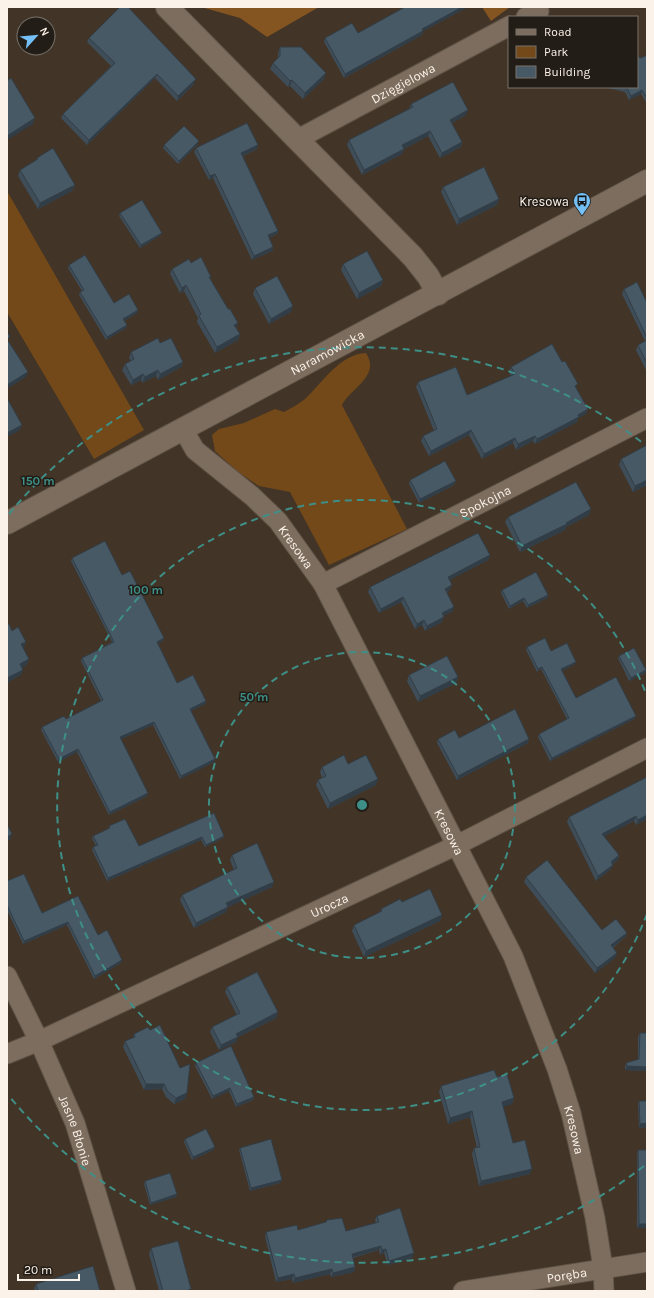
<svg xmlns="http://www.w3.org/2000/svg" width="654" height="1298" viewBox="0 0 654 1298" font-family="Karla,sans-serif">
	<rect width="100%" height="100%" fill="#423426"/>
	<path fill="#734919" d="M7 191 144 430 94 459 7 312Z
		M366 353C381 376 351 388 342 405L407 529 329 565 290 492 259 486 238 472 215 451 212 435 219 429 244 423 275 409 284 412C291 408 299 404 305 399 323 382 340 354 366 353Z"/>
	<path fill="#845520" d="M201 7H319L267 37 240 18Z
		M482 7H510L491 21Z"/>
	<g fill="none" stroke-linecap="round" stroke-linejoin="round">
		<defs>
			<g id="minor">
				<path d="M526 17 539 11"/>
				<path id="s1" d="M298 139 509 26"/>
				<path id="s2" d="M183 429 195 450 252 496 278 521 323 584 513 956 557 1069 571 1113 595 1218 603 1268 604 1291"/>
				<path id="s3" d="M323 584 647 418"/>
				<path id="s4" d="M7 976 39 1041 75 1123 126 1291"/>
				<path id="s5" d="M7 1054 39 1041 457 845 647 748"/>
				<path id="s6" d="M463 1291 647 1262"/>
			</g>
			<g id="tertiary">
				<path d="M167 7 413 257 428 276 438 294"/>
				<path id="s7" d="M7 523 647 181"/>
			</g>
		</defs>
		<use href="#minor" stroke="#5f5347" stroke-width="21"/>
		<use href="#tertiary" stroke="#5f5347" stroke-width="24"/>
		<use href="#minor" stroke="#7d6d5e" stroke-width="19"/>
		<use href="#tertiary" stroke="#7d6d5e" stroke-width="22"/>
	</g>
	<path fill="#3e4d58" d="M405 7H466V8L423 31 422 35 344 78 324 42 325 38 358 33Z
		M89 38 194 84 177 101 155 78 87 145 61 118 63 114 111 66 87 42Z
		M280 47 324 79 303 99 290 86 288 87 270 69 273 63 278 58V53Z
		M647 55V104L641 94 629 100 625 92 608 88V87H637L641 58Z
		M411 104 466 115 452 123 462 142 461 147 440 158 428 136 404 149 402 154 362 175 347 145 349 140 409 109Z
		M198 144 178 164 163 148 164 145Z
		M258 145 257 149 243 156 278 231 277 234 269 238 273 247 272 251 252 260 213 178 209 180 194 152 196 148Z
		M37 158 75 185 72 191 38 209 18 176 20 170 36 160Z
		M443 187 499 199 497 205 457 225 441 192Z
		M120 213 161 235 140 248 119 216Z
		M191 263 211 277 210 279 240 334 238 340 215 353 197 322 198 318 184 291 180 293 170 274 172 269Z
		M343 264 383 280 381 286 357 299 341 270Z
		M69 265 114 303 138 310 137 313 124 321 127 325 126 328 106 340 79 295 80 292 82 291 68 268Z
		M255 288 291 312 269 324 253 294Z
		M624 289 647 303V372L636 350 638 345 645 341 622 294Z
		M160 343 183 362 181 367 158 380 156 376 142 383 141 380 131 385 122 370 125 364 131 361 129 358 131 352Z
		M511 367 576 389 586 414 578 418 577 422 535 444 533 441 516 450 513 443 482 459 469 435 429 456 421 441 423 436 434 431 416 387 418 382 467 395 511 376 509 372Z
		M647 445V485L633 492 619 465 621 459Z
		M410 480 456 481 454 485 419 503 409 484Z
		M589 515 566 527 565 530 520 552 505 522 508 517Z
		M490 555 488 560 449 580 450 590 447 592 453 611 443 616 442 622 425 631 422 625 415 629 401 602 379 613 368 592 370 587Z
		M72 558 122 575 164 638 163 641 158 643 177 683 206 701 205 704 191 711 215 759 214 762 180 779 153 725 121 739 147 796 109 815 77 752 58 762 41 730 42 727 66 719 101 701 81 661 82 658 112 642 71 561Z
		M502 590 548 595 547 598 527 608 523 601 509 609 501 593Z
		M527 647 551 651 575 664 562 671 576 698 636 716 634 719 550 761 538 737 539 734 567 719 541 669 537 672 526 650Z
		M619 656 646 670 645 673 629 681 618 658Z
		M409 675 458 677 456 683 418 702 407 681Z
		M459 738 528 743 457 780 437 743 438 739Z
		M348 764 376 785 328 809 316 785 318 780 322 778 320 772 322 767Z
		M647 777V819L636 825 634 821 604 836 619 855 618 860 613 864 611 869 596 881 567 822 569 817Z
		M214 813 224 836 223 838 205 847 201 840 107 881 92 850 93 847 96 846 92 838 93 836 108 829 109 826 139 846Z
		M232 855 274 882 272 887 228 907 226 912 194 928 180 900 182 895 234 870 230 860Z
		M526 877 602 930 627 933 625 937 613 948 617 953 615 958 595 973 524 882Z
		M7 881 42 913 78 896 98 935 121 963 94 979 67 925 23 944 7 910Z
		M402 902 442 915 440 921 364 957 352 931 354 925 380 913 381 909Z
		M227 987 278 1012 276 1018 238 1037 236 1042 219 1050 210 1032 212 1027 237 1015 225 992Z
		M640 1033H647V1071L625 1070V1067L626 1063 638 1060V1037Z
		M134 1034 185 1099 174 1104 166 1097 162 1089 144 1090 123 1047 125 1041 133 1038Z
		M196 1063 254 1097 253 1100 236 1107 229 1091 212 1099 195 1066Z
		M497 1077 514 1098 512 1104 503 1106 513 1143 530 1174 479 1186 472 1154 474 1148H477L470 1117 448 1124 439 1092 441 1086Z
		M639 1101 647 1127 639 1128 638 1105Z
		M185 1139 215 1147 213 1150 192 1160 184 1142Z
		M240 1148 280 1183 250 1191 239 1150Z
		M638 1150H647V1228H637V1155Z
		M145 1181 176 1197 150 1205 144 1184Z
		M377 1216 412 1258 388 1265 384 1253 380 1255 379 1250 353 1258 355 1267 354 1272 331 1277 330 1274 293 1283 292 1279 276 1282 265 1237 266 1232 298 1230 326 1222 346 1231 376 1223 375 1220Z
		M151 1248 190 1291H159L149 1254Z
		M36 1284 100 1291H35L34 1289Z"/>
	<path fill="#323e47" d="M462 7H466V8L420 33 422 29Z
		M423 31 422 35 344 78 345 74Z
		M326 73 324 79 303 99 305 93Z
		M157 74 155 78 87 145 89 140Z
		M196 79 194 84 177 101 178 96Z
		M292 80 290 86 288 87 290 81Z
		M642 90 641 94 629 100 631 96Z
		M468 110 466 115 448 125 450 120Z
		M35 118 33 124 7 140V136Z
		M430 131 428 136 400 151 402 145Z
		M199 141 198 144 178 164 179 161Z
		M462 142 461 147 440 158 442 153Z
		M258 145 257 149 240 157 241 153Z
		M404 149 402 154 362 175 364 170Z
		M215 174 213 178 209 180 210 176Z
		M75 185 72 191 38 209 40 203Z
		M499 199 497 205 457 225 459 219Z
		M278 231 277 234 267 239 268 235Z
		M162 233 161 235 140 248 141 245Z
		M273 247 272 251 252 260 254 256Z
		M383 280 381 286 357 299 359 293Z
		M186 285 184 291 180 293 182 288Z
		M293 306 291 312 269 324 271 319Z
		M138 310 137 313 122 322 123 319Z
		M238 323 236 328 234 325Z
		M127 325 126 328 106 340 107 337Z
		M240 334 238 340 215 353 217 347Z
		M183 362 181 367 158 380 160 374Z
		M158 370 156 376 142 383 145 377Z
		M28 372 26 377 7 389V385Z
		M143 374 141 380 131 385 133 380Z
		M588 409 586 414 578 418 577 422 535 444 537 439Z
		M22 425 20 430 7 437V433Z
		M471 430 469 435 429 456 431 451Z
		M535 436 533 441 516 450 518 444Z
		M515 438 513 443 482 459 484 454Z
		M647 480V485L633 492 635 486Z
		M456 481 454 485 419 503 420 499Z
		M591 509 589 515 566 527 565 530 520 552 522 546Z
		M490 555 488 560 446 582 448 577Z
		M452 585 450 590 443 594 445 589Z
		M548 595 547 598 527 608 528 605Z
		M403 597 401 602 379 613 381 609Z
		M524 598 523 601 509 609 510 606Z
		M454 607 453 611 440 618 442 613Z
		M444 617 442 622 425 631 427 626Z
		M424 620 422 625 415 629 417 624Z
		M164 638 163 641 156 644 157 642Z
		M26 642 24 648 19 650 21 644Z
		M29 659 27 665 18 670 20 664Z
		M576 662 575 664 560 672 561 669Z
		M542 667 541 669 537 672 538 669Z
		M23 670 21 675 7 683V678Z
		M646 670 645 673 629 681 631 678Z
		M458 677 456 683 418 702 420 696Z
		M206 701 205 704 189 712 190 709Z
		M636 716 634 719 550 761 552 758Z
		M154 722 153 725 119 740 120 737Z
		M529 739 528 743 457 780 458 776Z
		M78 749 77 752 58 762 59 759Z
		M215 759 214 762 180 779 181 776Z
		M378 779 376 785 328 809 330 803Z
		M148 793 147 796 109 815 110 812Z
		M647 815V819L636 825 638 820Z
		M636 816 634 821 600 839 602 834Z
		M12 834 10 840 7 841V837Z
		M224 836 223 838 205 847 206 845Z
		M202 837 201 840 107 881 108 878Z
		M619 855 618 860 609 867 611 862Z
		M613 865 611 869 596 881 598 876Z
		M274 882 272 887 228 907 226 912 194 928 196 923 226 903Z
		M442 915 440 921 364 957 366 951Z
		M68 922 67 925 23 944 24 941Z
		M627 933 625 937 609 950 611 945Z
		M617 953 615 958 595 973 597 968Z
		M122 960 121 963 94 979 95 976Z
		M278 1012 276 1018 234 1039 236 1034Z
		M238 1037 236 1042 219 1050 221 1045Z
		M627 1066 647 1067V1071L625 1070Z
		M146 1084H164L162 1089 144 1090Z
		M230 1088 229 1091 212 1099 213 1096Z
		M187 1093 185 1099 174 1104 176 1098Z
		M254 1097 253 1100 236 1107 237 1104Z
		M514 1098 512 1104 500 1108 502 1102Z
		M472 1111 470 1117 448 1124 450 1118Z
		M647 1123V1127L639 1128 640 1124Z
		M215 1147 213 1150 192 1160 193 1157Z
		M532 1169 530 1174 479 1186 481 1181Z
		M282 1180 280 1183 250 1191 251 1188Z
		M177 1194 176 1197 150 1205 151 1203Z
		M639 1224H647V1228H637Z
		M381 1246 379 1250 350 1258 352 1254Z
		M386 1249 384 1253 380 1255 382 1250Z
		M414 1253 412 1258 388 1265 389 1261Z
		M355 1267 354 1272 331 1277 333 1273Z
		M332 1269 330 1274 293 1283 295 1278Z
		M294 1274 292 1279 276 1282 278 1278Z"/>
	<path fill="#485966" stroke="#323e47" d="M120 7H128L196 79 178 96 157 74 89 140 63 114 115 63 89 38Z
		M405 7H462L422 29 423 31 345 74 325 38 352 23 358 33Z
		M280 47H301L326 73 305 93 292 80 290 81 273 63 280 56Z
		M647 55V98L642 90 631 96 627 88 622 87H637V56L641 58Z
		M11 78 35 118 7 136V81Z
		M453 82 468 110 450 120 462 142 442 153 430 131 402 145 404 149 364 170 349 140 413 107 411 104Z
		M247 123 258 145 241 153 278 231 268 235 273 247 254 256 215 174 210 176 196 148Z
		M184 126 199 141 179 161 164 145Z
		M53 148 75 185 40 203 20 170 38 159 37 158Z
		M484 167 499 199 459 219 443 187Z
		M142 200 162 233 141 245 120 213Z
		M367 251 383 280 359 293 343 264Z
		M85 255 114 303 129 294 138 310 123 319 127 325 107 337 80 292 84 290 69 265Z
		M201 257 211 277H209L228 309H230L238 323 234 325 240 334 217 347 199 316 201 314 186 285 182 288 172 269 189 259 191 263Z
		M277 276 293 306 271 319 255 288Z
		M637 282 647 303V338L624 289Z
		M7 331 10 337 7 339Z
		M158 338 160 343 171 338 183 362 160 374 158 370 145 377 143 374 133 380 125 364 134 359 131 352Z
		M7 339 28 372 7 385Z
		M647 340V363L638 345Z
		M552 344 562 362 565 361 578 384 575 386 588 409 578 415 579 417 537 439 535 436 518 444 515 438 484 454 471 430 431 451 423 436 437 429 418 382 456 367 467 395 515 374 511 367Z
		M7 398 22 425 7 433Z
		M647 445V480L635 486 621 459Z
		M445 461 456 481 420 499 410 480Z
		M576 482 591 509 566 523 567 524 522 546 508 517Z
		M478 533 490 555 448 577 452 585 445 589 454 607 442 613 444 617 427 626 424 620 417 624 403 597 381 609 370 587Z
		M105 541 122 575 130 571 164 638 157 642 177 683 193 675 206 701 190 709 215 759 181 776 154 722 120 737 148 793 110 812 78 749 59 759 42 727 64 716 66 719 103 700 82 658 114 642 72 558Z
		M536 572 548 595 528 605 524 598 510 606 502 590Z
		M7 624H9L12 631 18 627 26 642 21 644 29 659 20 664 23 670 7 678Z
		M545 638 551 651 567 643 576 662 561 669 576 698 616 677 636 716 552 758 539 734 569 718 542 667 538 669 527 647Z
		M634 648 646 670 631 678 619 656Z
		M447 656 458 677 420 696 409 675Z
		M515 709 529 739 458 776 438 739 455 730 459 738Z
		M344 755 348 764 366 755 378 779 330 803 318 780 326 776 322 767Z
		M647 777V815L638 820 636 816 602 834 619 855 611 862 613 865 598 876 569 817Z
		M214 813 224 836 206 845 202 837 108 878 93 847 98 845 93 836 110 828 109 826 125 819 139 846Z
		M7 824 12 834 7 837Z
		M257 843 274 882 226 903 228 907 196 923 182 895 237 868 232 855Z
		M547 860 602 930 616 919 627 933 611 945 617 953 597 968 526 877Z
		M24 874 42 913 78 896 98 935 107 930 122 960 95 976 68 922 24 941 7 905V881Z
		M430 889 442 915 366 951 354 925 382 911 381 909 400 899 402 902Z
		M257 972 278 1012 236 1034 238 1037 221 1045 212 1027 240 1013 227 987Z
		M160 1025 180 1068 190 1064 187 1093 176 1098 168 1092 164 1084H146L125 1041 135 1037 134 1034 148 1027 150 1030Z
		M640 1033H647V1067L627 1066 626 1063 639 1059Z
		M231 1046 254 1097 237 1104 230 1088 213 1096 196 1063Z
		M494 1070 497 1077 507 1074 514 1098 502 1102 513 1143 525 1140 532 1169 481 1181 474 1148 480 1147 472 1111 450 1118 441 1086Z
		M639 1101H647V1123L640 1124Z
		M206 1129 215 1147 193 1157 185 1139Z
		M271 1139 282 1180 251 1188 240 1148Z
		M638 1150H647V1224H639Z
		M170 1173 177 1194 151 1203 145 1181Z
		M400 1208 414 1253 389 1261 386 1249 382 1250 381 1246 352 1254 355 1267 333 1273 332 1269 295 1278 294 1274 278 1278 266 1232 297 1225 298 1230 326 1222 327 1220 342 1218 346 1231 379 1222 377 1216Z
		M178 1241 191 1289 185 1291H163L151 1248Z
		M93 1266 100 1291H38L36 1284Z"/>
	<g fill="none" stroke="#3e8f87" stroke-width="2" stroke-dasharray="7 5">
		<circle cx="362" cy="805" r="153"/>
		<path d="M647 914A305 305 0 1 1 647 696"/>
		<path d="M644 1166A458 458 0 0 1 9 1096M9 514A458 458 0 0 1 644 444"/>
	</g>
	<defs>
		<symbol id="bus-pin" viewBox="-11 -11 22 30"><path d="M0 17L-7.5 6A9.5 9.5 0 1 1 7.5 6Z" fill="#74c0f6" stroke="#231d17"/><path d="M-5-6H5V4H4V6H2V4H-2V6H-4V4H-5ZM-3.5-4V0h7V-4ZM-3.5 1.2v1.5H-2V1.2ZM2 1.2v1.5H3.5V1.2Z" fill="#111"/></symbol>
	</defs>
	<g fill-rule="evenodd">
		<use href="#bus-pin" x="572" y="191" width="20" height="27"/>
	</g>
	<g text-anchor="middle" stroke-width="3" stroke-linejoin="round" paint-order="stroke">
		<g font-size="13" fill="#fbf2e9" stroke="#231d17">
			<text dy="5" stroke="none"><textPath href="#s1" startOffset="119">Dzięgielowa</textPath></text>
			<text dy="5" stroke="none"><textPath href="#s7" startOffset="363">Naramowicka</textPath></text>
			<text dy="5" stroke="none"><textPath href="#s3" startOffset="182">Spokojna</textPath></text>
			<text dy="5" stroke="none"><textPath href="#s2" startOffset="165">Kresowa</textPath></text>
			<text dy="5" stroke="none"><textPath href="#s2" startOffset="489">Kresowa</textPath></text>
			<text dy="5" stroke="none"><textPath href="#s5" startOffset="355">Urocza</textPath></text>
			<text dy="5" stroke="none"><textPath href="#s2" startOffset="813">Kresowa</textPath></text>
			<text dy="5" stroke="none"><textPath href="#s4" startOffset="169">Jasne Błonie</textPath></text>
			<text dy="5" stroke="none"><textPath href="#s6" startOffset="105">Poręba</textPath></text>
		</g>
		<g font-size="13" fill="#fbf2e9" stroke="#231d17" text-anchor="end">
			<text x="569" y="206">Kresowa</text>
		</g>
	</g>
	<circle cx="362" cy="805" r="6" fill="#3e8f87" stroke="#231d17" stroke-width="2"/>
	<g font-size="12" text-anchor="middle" font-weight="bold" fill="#3e8f87" stroke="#231d17" stroke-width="3" stroke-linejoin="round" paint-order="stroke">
		<text x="38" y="485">150 m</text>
		<text x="146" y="594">100 m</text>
		<text x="254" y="701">50 m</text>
	</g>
	<rect width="654" height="1298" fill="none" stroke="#fbf2e9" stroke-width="16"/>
	<rect x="508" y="16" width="130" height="72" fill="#231d17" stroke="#79726b"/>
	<rect x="516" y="29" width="20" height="6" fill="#7d6d5e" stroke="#79726b"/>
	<text x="544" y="36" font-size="12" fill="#fbf2e9">Road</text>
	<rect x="516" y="46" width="20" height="12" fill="#734919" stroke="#79726b"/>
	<text x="544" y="56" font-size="12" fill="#fbf2e9">Park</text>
	<rect x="516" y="66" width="20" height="12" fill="#485966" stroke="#79726b"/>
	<text x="544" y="76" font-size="12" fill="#fbf2e9">Building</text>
	<g transform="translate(36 36) rotate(63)"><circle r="19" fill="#231d17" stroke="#79726b"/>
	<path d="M0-3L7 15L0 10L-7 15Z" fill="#74c0f6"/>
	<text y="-6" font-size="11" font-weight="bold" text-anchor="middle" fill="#fbf2e9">N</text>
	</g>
	<path d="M18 1274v6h61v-6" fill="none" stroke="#fbf2e9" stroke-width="2"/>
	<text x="24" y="1274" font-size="12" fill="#fbf2e9" stroke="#231d17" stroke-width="3" paint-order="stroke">20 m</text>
</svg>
